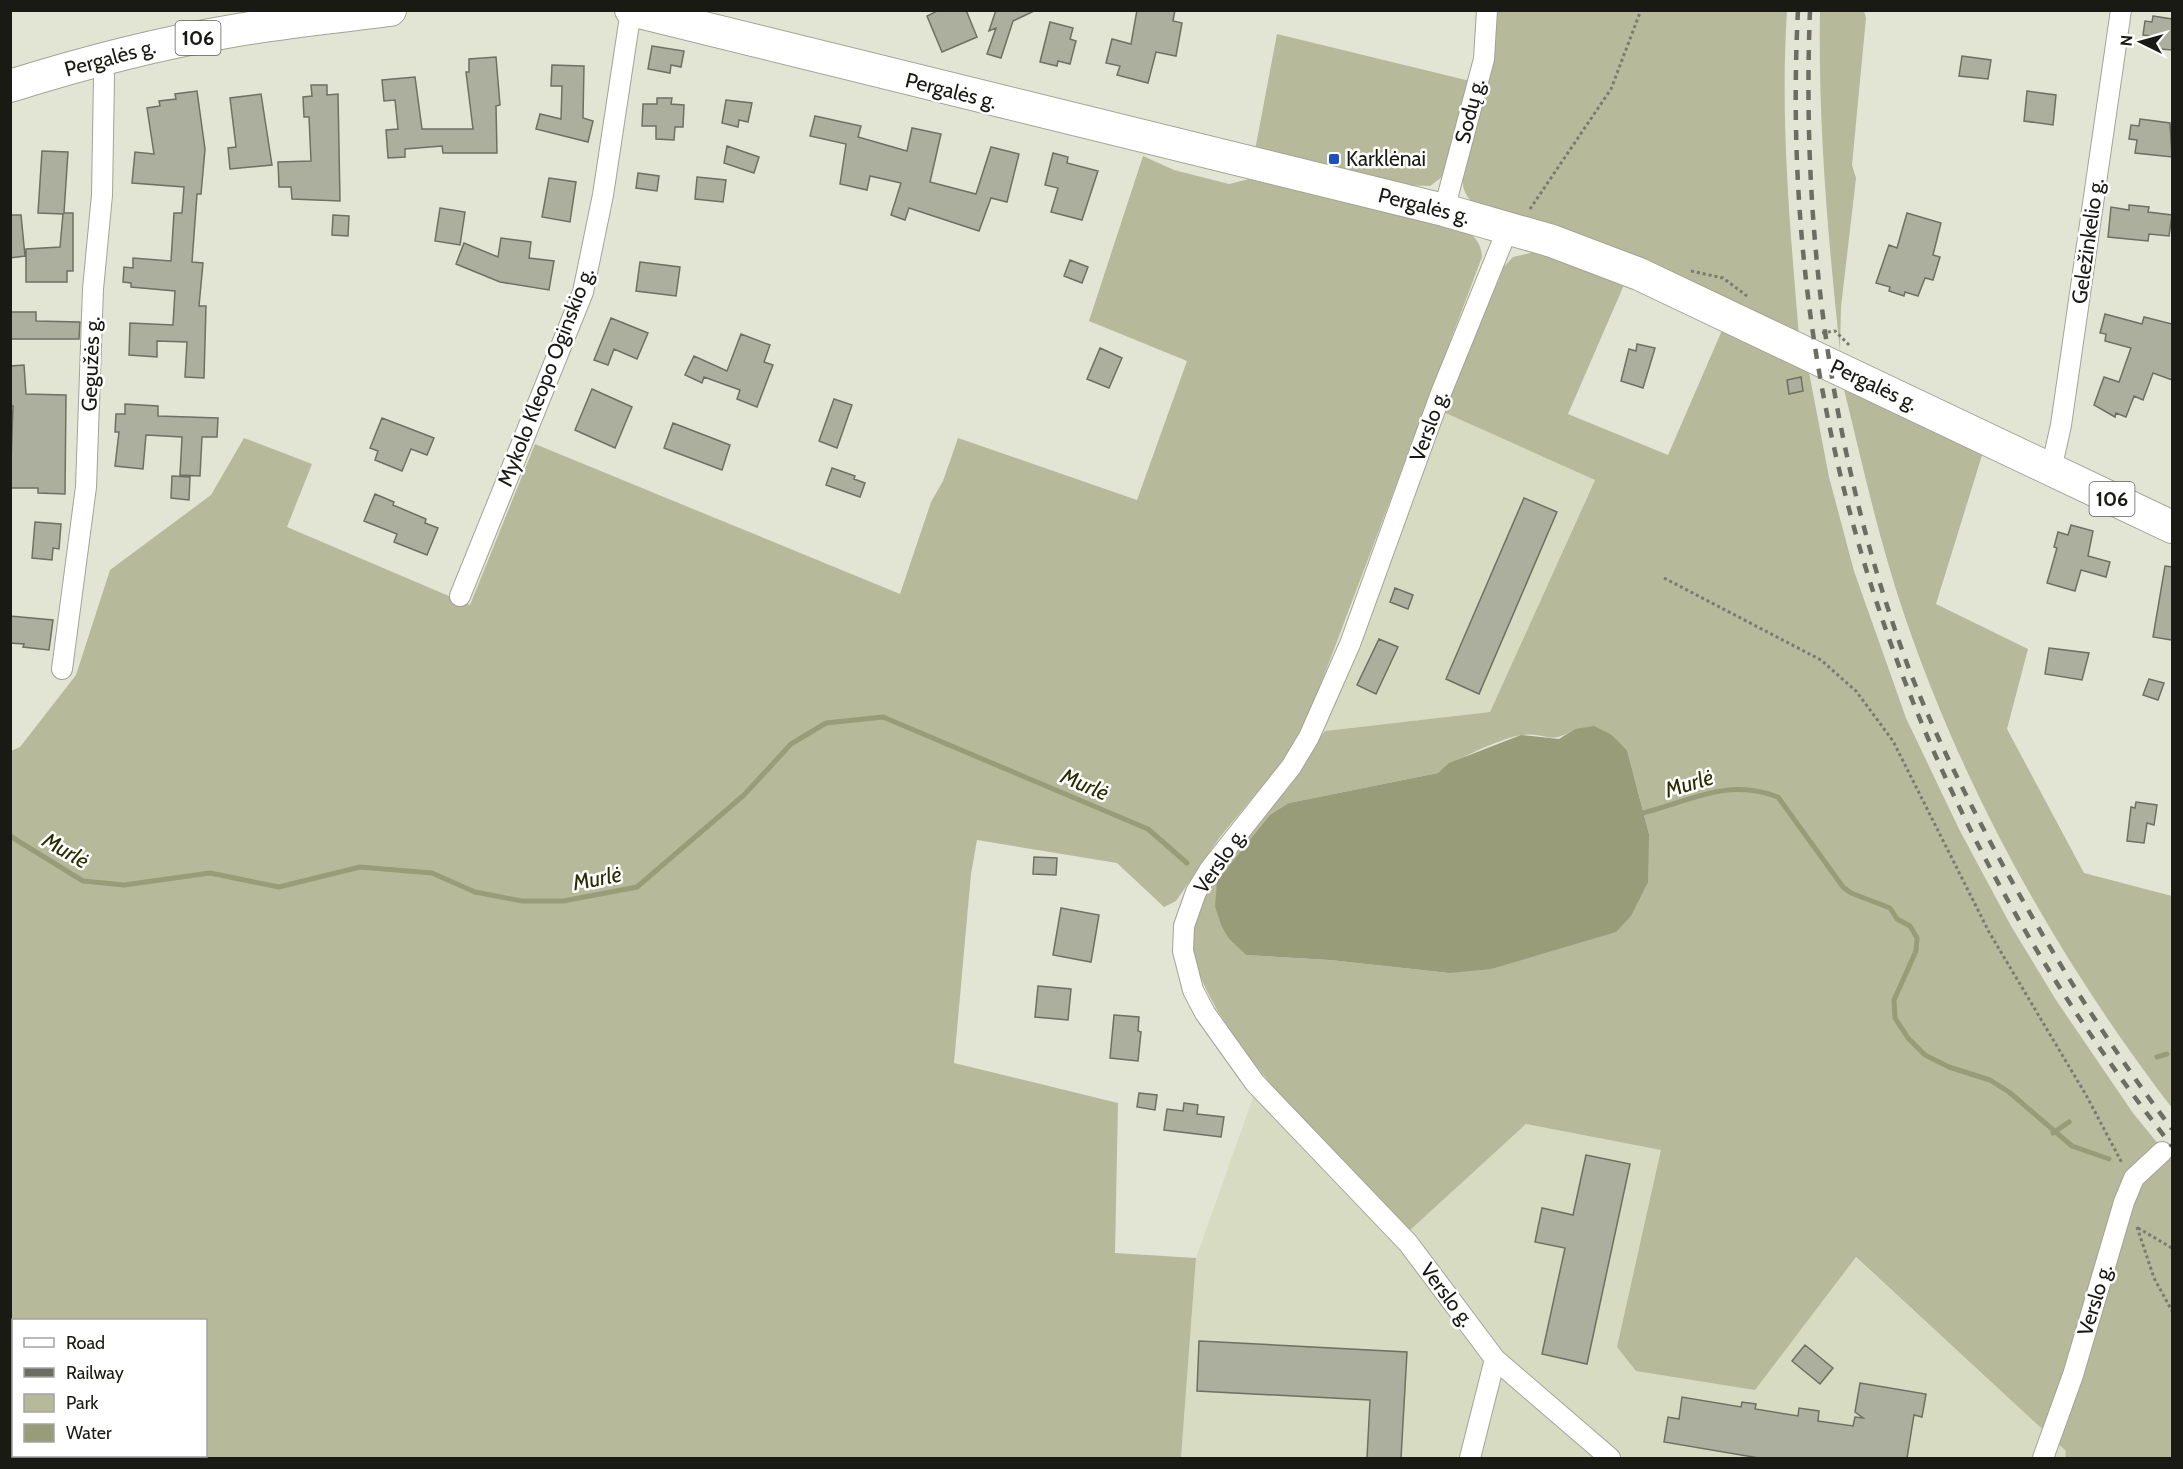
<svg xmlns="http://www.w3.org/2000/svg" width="2183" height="1469" viewBox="0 0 2183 1469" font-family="Cabin,sans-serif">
	<rect width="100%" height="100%" fill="#e3e5d4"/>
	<path fill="#d7dbc2" d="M1441 411 1595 479 1490 712 1325 731 1331 704Z
		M1261 1075 1408 1231 1526 1124 1662 1150 1617 1347 1755 1389 1855 1257 2066 1451 2065 1458H1181L1196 1258Z"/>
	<path fill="#b6ba9a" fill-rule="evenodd" d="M1496 11H1787C1780 119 1790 227 1799 336L1473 203C1463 194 1462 184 1462 171Z
		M1820 11H1864L1866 18 1852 165 1856 178 1841 307 1840 351C1828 237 1818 125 1820 11Z
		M1277 34 1470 81 1442 177 1430 186 1402 185 1255 150Z
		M1143 156 1174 170 1229 184 1249 179 1456 226C1471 232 1481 240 1482 257L1316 697 1289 754 1220 837 1176 901 1164 907 1117 863 977 840 971 874 954 1063 1118 1103 1115 1253 1196 1258 1181 1458H11V751L20 747 76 675 110 570 211 495 244 438 312 464 287 527 470 605 535 444 900 594 931 502 943 481 958 438 1137 500 1187 361 1089 321ZM14 1320H206V1456H14Z
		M1539 251 1624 285 1568 414 1668 455 1723 328 1808 367 1829 477 1854 571 1906 718 1959 829 2011 926 2056 1000 2133 1113 2172 1161V1458H2065L2066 1451 1856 1257 1755 1390 1636 1371 1617 1347 1661 1150 1526 1124 1409 1231C1350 1169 1179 1012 1191 923 1195 890 1231 854 1250 828 1275 795 1299 763 1325 731L1490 712 1595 480 1441 411 1497 274 1513 257ZM1575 729 1612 735 1627 750 1649 834 1449 973 1330 960 1246 955 1229 939 1215 907 1289 803 1438 773C1451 761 1504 737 1522 735 1548 732 1548 746 1575 729Z
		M1843 385 1983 452 1936 604 2028 649 2007 729 2084 873 2172 896V1108C2059 961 1965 793 1905 617 1879 541 1862 463 1843 385Z"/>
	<path fill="#989c79" d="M1594 726 1612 735 1627 750 1649 834 1648 882 1631 916 1616 932 1491 969 1449 973 1330 960 1246 955 1229 939 1222 927 1215 907 1217 881 1270 815 1289 803 1438 773 1449 763 1521 735 1559 739 1575 729Z"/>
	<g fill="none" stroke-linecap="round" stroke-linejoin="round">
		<path stroke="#989c79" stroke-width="5" d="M1639 814C1689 802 1726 777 1778 797L1843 887 1851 893 1890 908 1897 919 1910 926 1917 938 1916 951 1894 1000 1895 1018 1908 1038 1925 1055 1949 1067 1990 1080 2009 1092 2072 1146 2109 1159
			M10 836 83 881 124 885 210 873 279 887 360 867 432 873 475 892 522 901H563L637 887 744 795 791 744 826 723 883 717 1148 829 1187 863
			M2157 1057 2167 1054
			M2053 1133 2069 1122"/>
	</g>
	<path fill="#acae9e" stroke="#6e7061" stroke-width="1.5" d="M939 10H966L977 37 942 52 927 16Z
		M996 10H1036L1013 21 1001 58 987 54 996 28 989 31Z
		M1137 10H1175L1173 21 1182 23 1176 56 1156 52 1148 83 1117 75 1120 66 1106 63 1112 39 1131 44Z
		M2153 16 2172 19V50L2149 48 2150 36 2143 35 2145 21 2152 22Z
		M1050 22 1073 28 1070 39 1076 41 1070 64 1058 61 1057 66 1040 62Z
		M652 46 684 51 681 67 671 65 670 73 648 69Z
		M1962 56 1991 60 1988 79 1959 76Z
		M496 57 500 105 496 106 497 153H443L442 146 405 149V157L388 158 386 130 398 129 395 100 384 101 382 80 415 77 422 129H473L466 72H469V59Z
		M552 65 584 66 583 118 593 121 588 142 536 129 540 114 561 119 562 86H551Z
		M311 85H327V95L338 94 340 201 292 199 291 187H279L278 162 311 161 309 117H304L303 97 312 96Z
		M197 91 205 149 201 194H197L192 262 203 263 199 306H206L204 378 185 377 187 342 157 341V357L129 355 130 323 173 325 175 291 131 287V283L123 282 124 267 133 268V258L171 261 174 213H182L184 187 132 183 135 152 154 154 147 108 160 106 159 101 176 99 175 94Z
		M2027 91 2056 95 2053 125 2024 121Z
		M261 94 272 165 230 169 228 148 236 147 230 98Z
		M657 98H672L671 104 684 105 683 127H675L674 140 656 139V126H642L643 104H657Z
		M726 100 752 103 748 122 739 120 738 127 722 123Z
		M815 116 861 126 858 137 907 151 912 128 941 134 930 182 976 194 991 147 1019 154 1007 202 991 198 979 231 909 208 905 220 891 215 901 183 870 176 867 190 840 184 846 144 810 136Z
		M2140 119 2170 123 2172 157 2135 153 2137 140 2129 139 2131 125 2139 126Z
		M727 146 759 157 754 173 724 163Z
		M42 151 68 152 64 213H73V271H67V282H26V249L60 247 63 214 38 213Z
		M1053 153 1068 157 1067 163 1098 171 1082 220 1051 212 1058 188 1045 185Z
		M638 173 659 176 657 191 636 188Z
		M697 177 726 180 723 202 695 199Z
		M549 178 576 182 570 222 542 217Z
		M2129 205 2149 207 2148 212 2172 215 2169 236 2149 234 2148 241 2108 237 2111 207 2129 210Z
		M440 208 465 212 460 245 435 241Z
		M1907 213 1941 223 1933 255 1940 257 1933 280 1925 278 1918 296 1905 292 1904 296 1889 291 1890 287 1876 283 1889 245 1897 248Z
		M10 215H21L25 256 10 258Z
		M333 215 349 216 348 236 332 235Z
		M501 238 531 242 529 258 554 261 549 290 500 282 456 264 464 243 498 257Z
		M1070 260 1088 267 1082 283 1064 276Z
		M640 262 680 267 676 296 636 291Z
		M10 312H36V321L80 322 79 339H10Z
		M2105 314 2142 324 2144 317 2172 324V380L2153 373 2143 400 2134 396 2126 417 2116 413 2115 417 2094 405 2104 377 2119 382 2131 348 2105 341 2106 334 2100 333Z
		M611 318 648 333 637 359 614 349 608 365 594 360Z
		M741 334 770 345 764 362 773 365 757 407 737 399 740 390 704 377 702 383 685 375 694 356 727 371Z
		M1637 344 1655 348 1643 388 1621 381 1629 349 1636 351Z
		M1100 348 1122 358 1109 388 1087 379Z
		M24 365 26 394 66 395 65 494 38 493V488H10L13 406H10V366Z
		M1801 377 1803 391 1789 394 1787 380Z
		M592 389 632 407 615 448 575 430Z
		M834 399 852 405 837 448 819 441Z
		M125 404 158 406V416L218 418 217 437H202L200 476 180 475 182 437 146 435 143 469 115 466 119 432H115L116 414H125Z
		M382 418 434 438 427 455 411 449 402 471 375 460 378 451 370 448Z
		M673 423 730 445 722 470 664 448Z
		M832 468 855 476 854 479 865 483 860 497 826 485Z
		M172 476 190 477 189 500 171 498Z
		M375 494 394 502 393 505 426 519 425 523 438 528 427 555 394 542 397 534 364 521Z
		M1524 498 1557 512 1479 694 1446 679Z
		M35 522 61 524 59 549 53 548 52 560 32 558Z
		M2071 525 2093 531 2088 556 2110 562 2106 577 2081 570 2075 591 2047 583 2057 548 2054 547 2058 532 2068 535Z
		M2165 566 2172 567V640L2153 637Z
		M1395 588 1413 595 1408 609 1390 602Z
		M10 616 53 620 49 650 23 647 24 644 10 643Z
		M1379 639 1398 647 1376 694 1357 685Z
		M2049 648 2089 653 2082 680 2045 674Z
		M2149 679 2164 683 2158 700 2143 695Z
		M2136 802 2157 805 2154 825 2147 823 2144 843 2127 841 2131 807 2135 808Z
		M1034 857 1057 858 1056 875 1033 874Z
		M1061 908 1099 915 1091 962 1053 955Z
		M1038 986 1071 989 1068 1020 1035 1017Z
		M1114 1015 1139 1017 1138 1031 1141 1032 1138 1061 1110 1058Z
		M1139 1093 1157 1095 1155 1110 1137 1107Z
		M1184 1103 1198 1105 1197 1114 1224 1117 1221 1137 1164 1130 1167 1109 1183 1111Z
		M1586 1155 1630 1164 1587 1364 1542 1354 1565 1248 1535 1242 1542 1208 1573 1215Z
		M1199 1341 1407 1352 1401 1458H1367L1370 1400 1197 1391Z
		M1805 1345 1833 1368 1820 1384 1792 1361Z
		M1860 1383 1926 1394 1922 1417 1914 1415 1907 1458H1759L1664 1442 1668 1417 1679 1419 1682 1397 1741 1407 1742 1402 1756 1404 1755 1409 1798 1416 1799 1408 1819 1411 1818 1421 1853 1426 1855 1417 1863 1418 1855 1412Z"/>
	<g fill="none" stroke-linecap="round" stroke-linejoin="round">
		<defs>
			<path id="street" d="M1444 210 1484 59 1487 10
				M1508 228 1441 393 1350 644 1309 737 1291 767 1210 869 1196 892 1184 926 1183 951 1193 990 1205 1013 1255 1083 1408 1243 1495 1359 1610 1458
				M2051 470 2061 425 2121 10
				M460 596 583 292 603 195 631 10
				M62 669 86 487 93 289 102 195 104 77 102 59
				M1470 1458 1495 1359
				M2043 1458 2073 1375 2124 1202 2134 1178 2162 1152"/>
			<path id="primary" d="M631 10 1444 210 1552 241 1639 274 2172 527
				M10 86C83 63 156 44 232 31 284 22 337 17 390 10"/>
		</defs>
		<use href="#street" stroke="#a2a494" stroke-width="22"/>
		<use href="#primary" stroke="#a2a494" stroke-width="34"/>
		<path stroke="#797b70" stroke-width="3" stroke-dasharray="3 3" stroke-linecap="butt" d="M1530 209 1611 89 1641 10
			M1691 271 1723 278 1747 296
			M1822 333 1835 331 1851 347
			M1664 578 1821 660 1856 691 1893 741 1989 932 2086 1095 2122 1163
			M2137 1227 2154 1278 2172 1311
			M2138 1228 2172 1248"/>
		<use href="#street" stroke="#fff" stroke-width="20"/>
		<use href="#primary" stroke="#fff" stroke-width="32"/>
		<path stroke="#6c6d63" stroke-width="4.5" stroke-dasharray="10 10" stroke-linecap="butt" d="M1798 10C1776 430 1914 818 2172 1146
			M1810 10C1801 233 1831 460 1909 669 1933 731 1963 790 1994 849 2047 946 2105 1041 2172 1129"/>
	</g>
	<rect fill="#2050bd" stroke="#fff" stroke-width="2" x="1328" y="153" width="12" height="12" rx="3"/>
	<g text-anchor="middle" stroke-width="5" stroke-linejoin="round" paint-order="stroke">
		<g fill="#fff" stroke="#5e5f5a" stroke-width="1.5">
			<rect x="175.5" y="21" width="45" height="34" rx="4.5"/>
			<rect x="2089.5" y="482" width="45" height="34" rx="4.5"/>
		</g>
		<g font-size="20" font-weight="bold" fill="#191a14">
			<text x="198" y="45">106</text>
			<text x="2112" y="506">106</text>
		</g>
		<g font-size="21" fill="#191a14" stroke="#fff">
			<text transform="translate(110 58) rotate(-15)" y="7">Pergalės g.</text>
			<text transform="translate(951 91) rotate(14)" y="7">Pergalės g.</text>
			<text transform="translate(1470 111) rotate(-76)" y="7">Sodų g.</text>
			<text transform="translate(1424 206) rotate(14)" y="7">Pergalės g.</text>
			<text transform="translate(2088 241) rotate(-82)" y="7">Geležinkelio g.</text>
			<text transform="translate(91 364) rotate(-88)" y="7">Gegužės g.</text>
			<text transform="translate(546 377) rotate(-69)" y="7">Mykolo Kleopo Oginskio g.</text>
			<text transform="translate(1874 385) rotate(25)" y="7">Pergalės g.</text>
			<text transform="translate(1429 426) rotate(-70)" y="7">Verslo g.</text>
			<text transform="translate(1220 861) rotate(-55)" y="7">Verslo g.</text>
			<text transform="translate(1447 1295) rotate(53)" y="7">Verslo g.</text>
			<text transform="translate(2095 1300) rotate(-73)" y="7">Verslo g.</text>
		</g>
		<g font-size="21" fill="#191a14" stroke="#fff" text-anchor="start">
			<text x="1346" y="166">Karklėnai</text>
		</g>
		<g font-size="22" font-style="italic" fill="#2b2d00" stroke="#fff">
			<text transform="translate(1689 783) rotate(-17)" y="8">Murlė</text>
			<text transform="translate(1085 784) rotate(23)" y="8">Murlė</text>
			<text transform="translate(66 850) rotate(30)" y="8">Murlė</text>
			<text transform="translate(597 878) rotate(-11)" y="8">Murlė</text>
		</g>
	</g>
	<rect width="2183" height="1469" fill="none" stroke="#191a14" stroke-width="24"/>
	<rect x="12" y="1319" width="195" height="138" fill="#ffffff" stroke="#a3a3a1" stroke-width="1.5"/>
	<rect x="24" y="1338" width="30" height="9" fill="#ffffff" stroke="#a3a3a1" stroke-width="1.5"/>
	<text x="66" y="1349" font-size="18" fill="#191a14">Road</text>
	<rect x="24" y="1368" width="30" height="9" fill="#6c6d63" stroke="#a3a3a1" stroke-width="1.5"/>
	<text x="66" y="1379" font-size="18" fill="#191a14">Railway</text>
	<rect x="24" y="1394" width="30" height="18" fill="#b6ba9a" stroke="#a3a3a1" stroke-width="1.5"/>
	<text x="66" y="1409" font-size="18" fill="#191a14">Park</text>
	<rect x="24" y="1424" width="30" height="18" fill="#989c79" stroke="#a3a3a1" stroke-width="1.5"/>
	<text x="66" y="1439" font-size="18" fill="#191a14">Water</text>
	<g transform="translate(2141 42) rotate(275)" stroke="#ffffff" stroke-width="4.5" paint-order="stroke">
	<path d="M0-4.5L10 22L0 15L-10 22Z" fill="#191a14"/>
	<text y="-9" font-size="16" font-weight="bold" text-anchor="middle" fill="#191a14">N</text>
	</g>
</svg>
